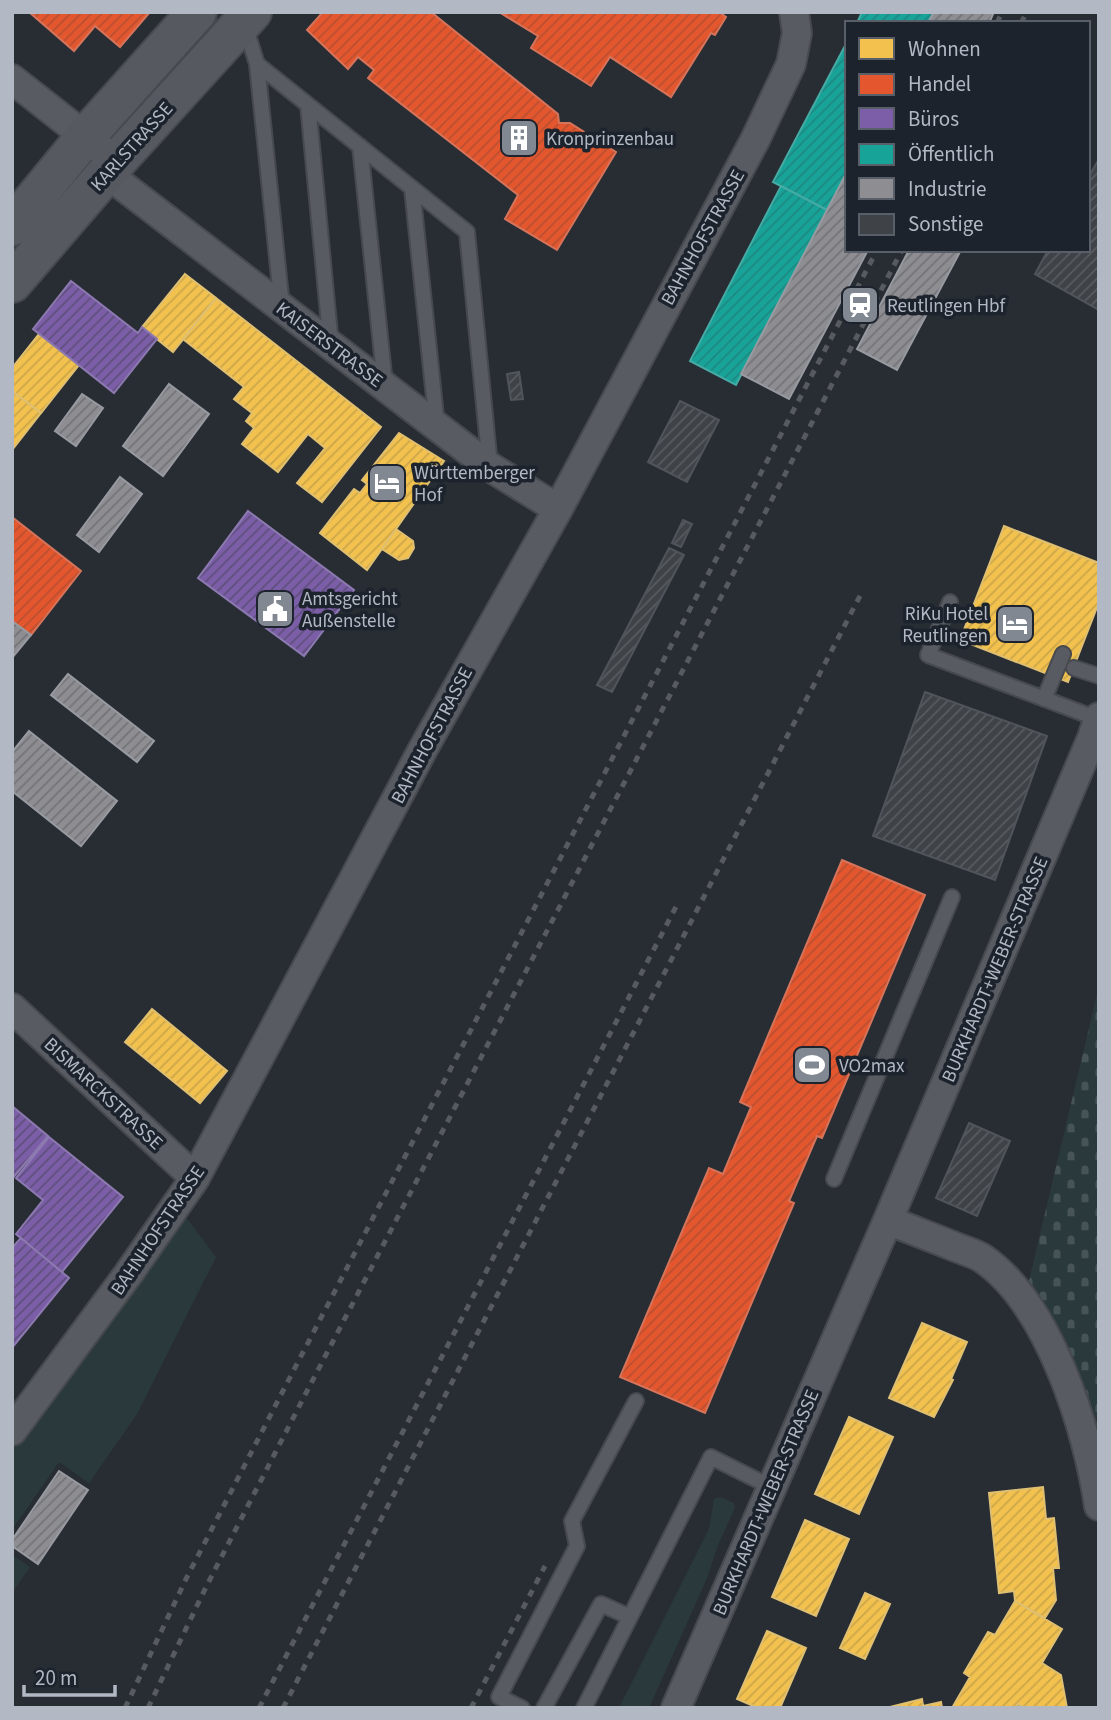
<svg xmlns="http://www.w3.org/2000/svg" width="1111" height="1720" viewBox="0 0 1111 1720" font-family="'Source Sans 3',sans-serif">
	<defs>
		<pattern id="cemetery-stones" width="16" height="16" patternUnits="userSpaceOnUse" patternTransform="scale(1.75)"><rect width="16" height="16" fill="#2a3a3c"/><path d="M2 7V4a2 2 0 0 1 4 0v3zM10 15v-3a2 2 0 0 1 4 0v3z" fill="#465457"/></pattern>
		<pattern id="homes-hatch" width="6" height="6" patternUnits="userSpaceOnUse" patternTransform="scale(1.75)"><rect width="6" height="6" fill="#f2c14e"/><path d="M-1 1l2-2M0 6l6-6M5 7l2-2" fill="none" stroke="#cca64a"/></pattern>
		<pattern id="shops-hatch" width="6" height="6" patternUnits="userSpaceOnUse" patternTransform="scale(1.75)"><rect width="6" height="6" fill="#e4572e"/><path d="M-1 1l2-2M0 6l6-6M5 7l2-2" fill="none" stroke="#b84f31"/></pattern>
		<pattern id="offices-hatch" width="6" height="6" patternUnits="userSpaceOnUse" patternTransform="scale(1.75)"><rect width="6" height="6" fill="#7b5ea7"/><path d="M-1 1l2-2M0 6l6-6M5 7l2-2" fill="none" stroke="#5f4f7c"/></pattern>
		<pattern id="public-hatch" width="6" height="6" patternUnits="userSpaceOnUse" patternTransform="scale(1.75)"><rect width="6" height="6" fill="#17a398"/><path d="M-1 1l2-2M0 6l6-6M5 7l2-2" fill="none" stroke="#1e8881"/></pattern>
		<pattern id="industry-hatch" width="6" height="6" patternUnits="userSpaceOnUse" patternTransform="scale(1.75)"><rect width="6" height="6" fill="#8d8d92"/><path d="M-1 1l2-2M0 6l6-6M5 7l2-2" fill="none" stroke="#737478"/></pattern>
		<pattern id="building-hatch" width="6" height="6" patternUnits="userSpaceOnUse" patternTransform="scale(1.75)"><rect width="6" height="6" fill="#3f4348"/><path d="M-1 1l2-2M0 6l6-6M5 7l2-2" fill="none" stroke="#585c61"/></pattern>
	</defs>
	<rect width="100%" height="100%" fill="#282d33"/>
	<path fill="#2a3a3c" d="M182 1212 216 1257 137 1414 89 1483 59 1462 12 1530V1448L65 1371Z
		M720 1497 734 1503 735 1508 718 1545 707 1578 649 1708H619L709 1529 714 1499Z
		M12 1555 30 1567 12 1593Z"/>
	<path fill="url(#cemetery-stones)" d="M1099 986V1491L1028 1285Z"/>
	<path fill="url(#homes-hatch)" stroke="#dfbf71" stroke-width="2" d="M185 274 216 298 173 352 142 327Z
		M216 298 381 427 322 502 297 483 325 448 308 434 278 472 242 444 254 428 246 421 252 413 234 399 244 387 183 339Z
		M39 334 79 365 41 413 12 391V368Z
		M12 391 41 413 12 450Z
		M399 433 444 461 367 570 320 533 354 489 360 493 367 484 362 480Z
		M1004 526 1099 563V602L1068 682 960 640Z
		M396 529 413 541 414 548 408 558 399 560 382 549Z
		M152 1009 227 1071 200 1103 125 1042Z
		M922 1323 967 1342 951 1379 953 1380 934 1417 889 1398Z
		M849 1417 893 1437 859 1514 815 1494Z
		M1043 1487 1046 1519 1054 1518 1059 1568H1053L1056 1600 1045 1618 1015 1601 1014 1591 999 1593 989 1493Z
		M805 1520 849 1539 816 1616 772 1597Z
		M865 1593 890 1604 865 1659 840 1648Z
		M1015 1601 1062 1629 1042 1663 1061 1675 1067 1708H1025L1018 1704 1016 1708H952L970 1677 964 1673 988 1632 995 1635Z
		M767 1631 806 1648 780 1708H758L737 1699Z
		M922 1699 923 1706 941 1702 942 1708H886Z"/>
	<path fill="url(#shops-hatch)" stroke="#d5745b" stroke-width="2" d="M29 12H150L120 47 95 26 74 51Z
		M323 12H431L558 114 559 123H570L616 152 557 250 505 219 518 195 368 78 374 70 358 57 348 69 307 30Z
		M499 12H719L726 17 715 35 711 33 671 97 610 57 591 86 531 48 538 36Z
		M12 517 81 571 31 635 12 621Z
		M842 860 925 895 822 1138 817 1136 789 1201 794 1203 705 1413 620 1377 709 1168 723 1174 751 1107 740 1102Z"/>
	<path fill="url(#offices-hatch)" stroke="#8c79b0" stroke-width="2" d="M71 281 138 333 142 327 157 339 114 393 33 329Z
		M248 511 354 590 304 656 198 578Z
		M12 1106 48 1136 12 1179Z
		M49 1137 123 1197 62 1272 16 1234 43 1200 16 1178Z
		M21 1238 69 1278 12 1348V1248Z"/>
	<path fill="url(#public-hatch)" stroke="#46aaa5" stroke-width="2" d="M862 12H934L928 23H857Z
		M847 42V172L827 210 773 182Z
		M781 186 827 210 736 385 690 361Z"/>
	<path fill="url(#industry-hatch)" stroke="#989aa1" stroke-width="2" d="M934 12H994L989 23H928Z
		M847 172V250H868L789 399 741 374Z
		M909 250H961L897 370 857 349Z
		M169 384 209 414 163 476 123 446Z
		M82 394 103 408 76 446 55 431Z
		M120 477 142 494 99 552 77 535Z
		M12 621 31 635 12 658Z
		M68 674 154 741 137 762 51 695Z
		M29 731 117 801 81 846 12 791V752Z
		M59 1471 88 1490 38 1564 12 1546V1540Z"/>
	<path fill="url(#building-hatch)" stroke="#50545b" stroke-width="2" d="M1099 159V310L1035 274 1048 250H1088V178Z
		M519 372 523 399 511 400 507 374Z
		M680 401 719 420 687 482 648 462Z
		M683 520 692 524 681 547 672 543Z
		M669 548 684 555 612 692 597 685Z
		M925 692 1047 736 995 880 873 836Z
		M969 1123 1010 1141 977 1216 936 1198Z"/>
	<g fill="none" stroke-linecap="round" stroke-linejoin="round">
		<defs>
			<path id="service" d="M245 26 257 64 282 307
				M257 64 467 232 490 466
				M308 105 331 345
				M360 146 385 384
				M412 188 437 426
				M950 602 928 655 1098 719
				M1074 668 1099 676
				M1044 699 1063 654
				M834 1179 952 897
				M522 1708 499 1697 577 1546 572 1521 636 1401
				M544 1708 601 1604 630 1617
				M584 1708 711 1457 771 1487"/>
			<path id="minor" d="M12 79 101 149
				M106 173 490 467 558 509
				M12 1008 195 1178
				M888 1220C909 1229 931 1237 953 1246 962 1250 974 1253 982 1258 1049 1303 1088 1430 1099 1506
				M12 1431 129 1273 195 1178 423 749 558 509 755 140 791 64 797 33 794 12
				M676 1708 888 1220 1092 738 1099 717"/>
			<path id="secondary" d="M12 226 86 136 197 12
				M12 283 116 162 252 12"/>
		</defs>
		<use href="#service" stroke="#46494e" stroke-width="18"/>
		<use href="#minor" stroke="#46494e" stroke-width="32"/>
		<use href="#secondary" stroke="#46494e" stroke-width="42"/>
		<use href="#service" stroke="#585b61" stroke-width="14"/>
		<use href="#minor" stroke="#585b61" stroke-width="28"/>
		<use href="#secondary" stroke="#565a60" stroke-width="38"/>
		<path stroke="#575a5f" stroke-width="5" stroke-dasharray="7 7" stroke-linecap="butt" d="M997 23 1002 12
			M1021 23 1027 12
			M125 1708 186 1579 286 1385 877 250
			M148 1708 206 1587 306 1393 902 250
			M259 1708 679 901
			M283 1708 861 594
			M471 1708 545 1566"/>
	</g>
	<defs>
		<symbol id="building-square" viewBox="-11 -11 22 22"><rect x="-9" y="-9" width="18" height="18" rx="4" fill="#828891" stroke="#1d232d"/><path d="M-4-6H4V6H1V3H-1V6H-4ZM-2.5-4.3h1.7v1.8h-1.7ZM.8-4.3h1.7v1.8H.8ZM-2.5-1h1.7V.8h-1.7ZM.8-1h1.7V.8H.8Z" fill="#fff"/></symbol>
		<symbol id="station-square" viewBox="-11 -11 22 22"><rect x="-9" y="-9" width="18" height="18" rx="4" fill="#828891" stroke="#1d232d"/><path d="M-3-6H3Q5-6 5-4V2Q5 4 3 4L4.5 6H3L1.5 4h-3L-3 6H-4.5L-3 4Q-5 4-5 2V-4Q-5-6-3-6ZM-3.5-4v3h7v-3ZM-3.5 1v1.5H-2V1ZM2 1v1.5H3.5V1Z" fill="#fff"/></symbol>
		<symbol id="hotel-square" viewBox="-11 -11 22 22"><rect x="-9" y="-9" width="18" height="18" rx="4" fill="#828891" stroke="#1d232d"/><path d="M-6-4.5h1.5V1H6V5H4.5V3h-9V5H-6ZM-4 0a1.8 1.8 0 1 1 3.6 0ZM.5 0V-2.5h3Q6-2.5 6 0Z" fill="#fff"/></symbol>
		<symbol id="civic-square" viewBox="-11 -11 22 22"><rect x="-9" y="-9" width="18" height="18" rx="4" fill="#828891" stroke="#1d232d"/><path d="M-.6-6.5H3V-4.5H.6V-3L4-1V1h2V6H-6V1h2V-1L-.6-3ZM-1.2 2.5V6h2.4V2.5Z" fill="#fff"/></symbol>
		<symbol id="stadium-square" viewBox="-11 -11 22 22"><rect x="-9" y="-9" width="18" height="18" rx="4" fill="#828891" stroke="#1d232d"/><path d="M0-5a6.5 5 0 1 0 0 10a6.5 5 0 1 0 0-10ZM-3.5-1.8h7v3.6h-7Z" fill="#fff"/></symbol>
	</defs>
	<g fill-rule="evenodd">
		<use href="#building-square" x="497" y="116" width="44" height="44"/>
		<use href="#station-square" x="838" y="283" width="44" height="44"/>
		<use href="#hotel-square" x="365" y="461" width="44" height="44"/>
		<use href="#civic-square" x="253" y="587" width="44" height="44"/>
		<use href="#hotel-square" x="993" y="602" width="44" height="44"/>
		<use href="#stadium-square" x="790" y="1043" width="44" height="44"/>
	</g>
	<g text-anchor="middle" stroke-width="7" stroke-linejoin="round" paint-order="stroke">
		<g font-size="19" fill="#b2b9c4" stroke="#1d232d" text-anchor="start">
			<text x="546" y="145">Kronprinzenbau</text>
			<text x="887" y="312">Reutlingen Hbf</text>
			<text x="414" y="479">Württemberger<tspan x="414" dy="22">Hof</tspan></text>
			<text x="302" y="605">Amtsgericht<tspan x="302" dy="22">Außenstelle</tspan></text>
			<text x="988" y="620" text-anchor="end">RiKu Hotel<tspan x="988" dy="22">Reutlingen</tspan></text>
			<text x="839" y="1072">VO2max</text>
		</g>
		<g font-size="19" fill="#b2b9c4" stroke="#1d232d">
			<text transform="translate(131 146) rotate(-48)" y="7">KARLSTRASSE</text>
			<text transform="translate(702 237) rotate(-61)" y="7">BAHNHOFSTRASSE</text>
			<text transform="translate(330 344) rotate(37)" y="7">KAISERSTRASSE</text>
			<text transform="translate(431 735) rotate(-62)" y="7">BAHNHOFSTRASSE</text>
			<text transform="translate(994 969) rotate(-67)" y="7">BURKHARDT+WEBER-STRASSE</text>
			<text transform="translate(104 1093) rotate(43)" y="7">BISMARCKSTRASSE</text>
			<text transform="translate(157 1230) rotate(-56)" y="7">BAHNHOFSTRASSE</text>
			<text transform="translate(765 1502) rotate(-67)" y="7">BURKHARDT+WEBER-STRASSE</text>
		</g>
	</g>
	<rect width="1111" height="1720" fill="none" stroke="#b2b9c4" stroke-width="28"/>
	<rect x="845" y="21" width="245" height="231" fill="#1d232d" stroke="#595f69" stroke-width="2"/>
	<rect x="859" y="38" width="35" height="21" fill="#f2c14e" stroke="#595f69" stroke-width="2"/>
	<text x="908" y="56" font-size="21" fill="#b2b9c4">Wohnen</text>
	<rect x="859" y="74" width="35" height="21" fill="#e4572e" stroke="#595f69" stroke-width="2"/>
	<text x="908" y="91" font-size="21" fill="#b2b9c4">Handel</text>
	<rect x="859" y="108" width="35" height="21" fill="#7b5ea7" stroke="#595f69" stroke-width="2"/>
	<text x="908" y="126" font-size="21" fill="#b2b9c4">Büros</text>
	<rect x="859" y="144" width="35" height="21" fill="#17a398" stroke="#595f69" stroke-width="2"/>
	<text x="908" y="161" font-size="21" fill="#b2b9c4">Öffentlich</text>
	<rect x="859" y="178" width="35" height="21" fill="#8d8d92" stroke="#595f69" stroke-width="2"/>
	<text x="908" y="196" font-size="21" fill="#b2b9c4">Industrie</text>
	<rect x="859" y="214" width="35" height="21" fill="#3f4348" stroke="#595f69" stroke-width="2"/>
	<text x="908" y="231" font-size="21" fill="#b2b9c4">Sonstige</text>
	<path d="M24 1685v10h91v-10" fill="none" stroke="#b2b9c4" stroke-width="3.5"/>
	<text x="35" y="1685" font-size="21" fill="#b2b9c4" stroke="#1d232d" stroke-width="5" paint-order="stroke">20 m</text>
</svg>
